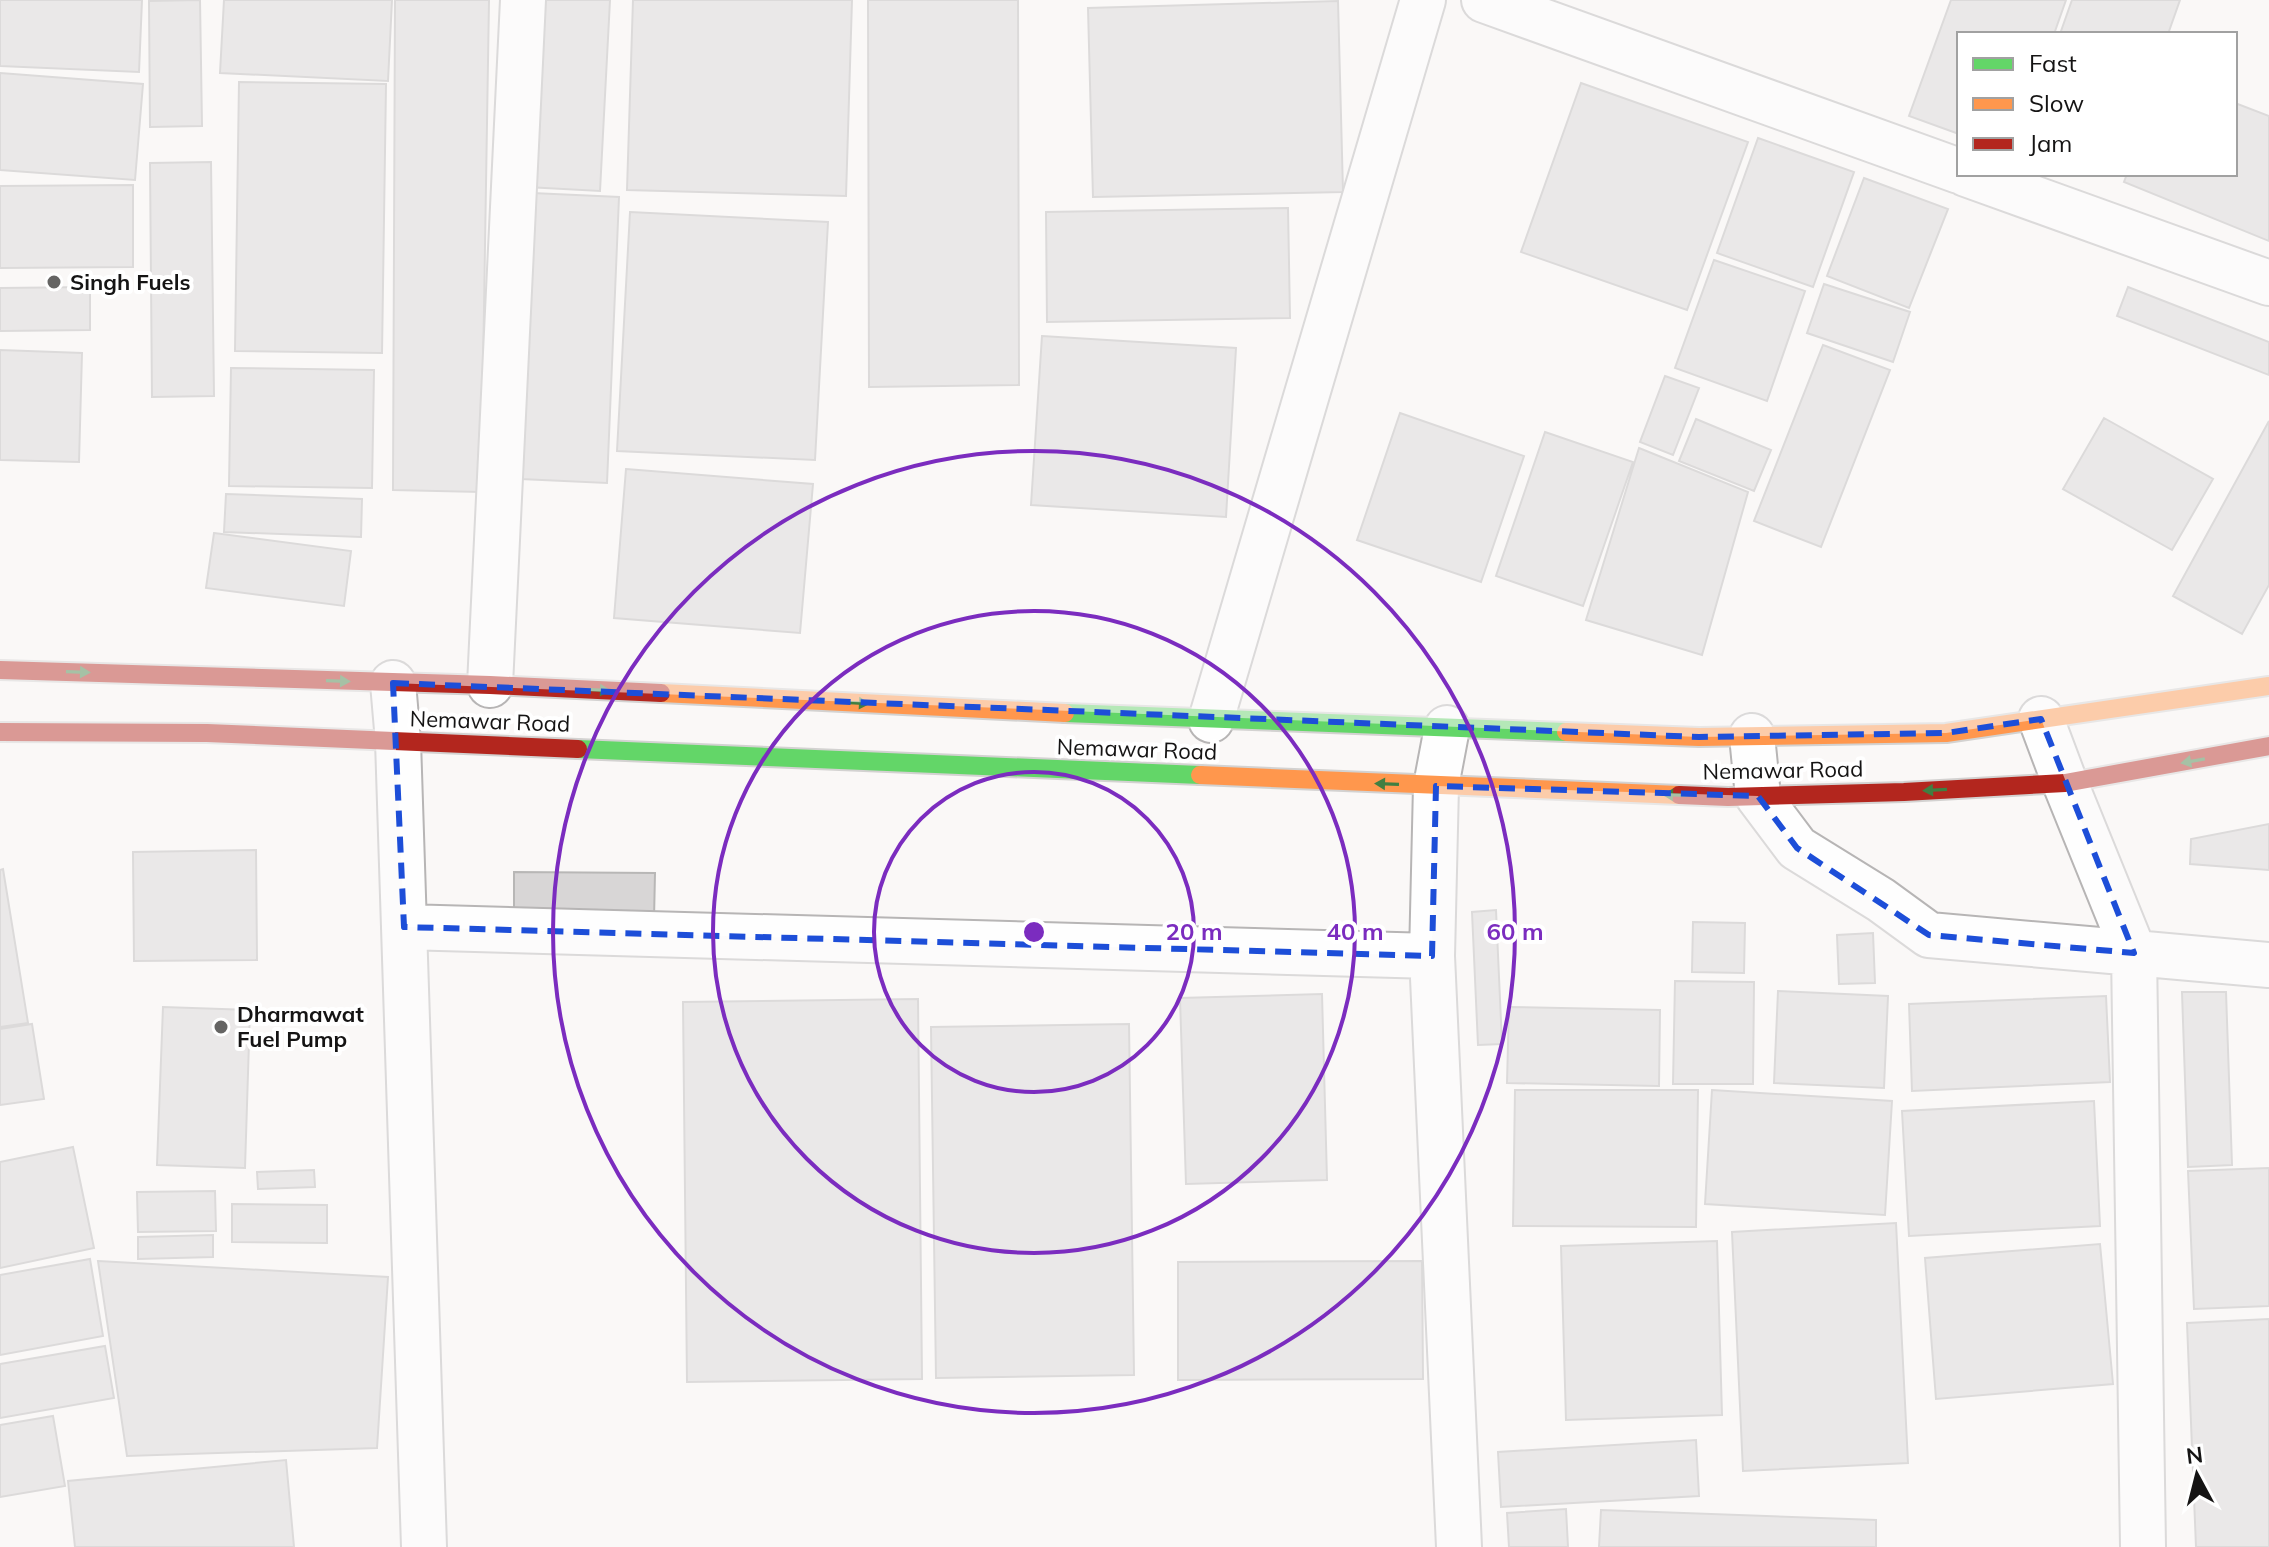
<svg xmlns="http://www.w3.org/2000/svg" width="2269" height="1547" viewBox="0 0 2269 1547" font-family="Mulish,sans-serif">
	<rect width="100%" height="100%" fill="#faf8f7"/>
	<path fill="#d8d6d6" stroke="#b8b7b6" stroke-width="2" d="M0 0H142L139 72 0 66Z
		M200 0 202 126 150 127 149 1Z
		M224 0H392L388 81 220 73Z
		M395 0H489L481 492 393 490Z
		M537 0H610L600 191 527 187Z
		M633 0H852L846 196 627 190Z
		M868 0H1018L1019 385 869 387Z
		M1951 0H2066L2054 34H1959V134L1909 116Z
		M2072 0H2180L2168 34H2060Z
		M1338 1 1343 192 1093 197 1088 8Z
		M0 73 143 84 135 180 0 170Z
		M239 82 386 84 382 353 235 351Z
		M1581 83 1748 142 1687 310 1521 252Z
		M2235 103 2269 116V241L2124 182 2127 174H2235Z
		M1758 138 1854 172 1813 287 1717 253Z
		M211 162 214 396 152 397 150 163Z
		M1864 178 1948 209 1909 308 1827 276Z
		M133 185V267L0 268V186Z
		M532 193 619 197 607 483 521 479Z
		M1288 208 1290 318 1047 322 1046 212Z
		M630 212 828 222 815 460 617 451Z
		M1714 260 1805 291 1767 401 1675 368Z
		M1824 284 1910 312 1893 362 1807 333Z
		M90 287V330L0 331V288Z
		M2128 287 2269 342V375L2117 316Z
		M1042 336 1236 348 1226 517 1031 505Z
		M1823 345 1890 370 1821 547 1754 521Z
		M0 350 82 353 79 462 0 460Z
		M231 368 374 370 372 488 229 486Z
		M1665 376 1699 388 1673 455 1640 442Z
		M1400 413 1524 456 1481 582 1357 540Z
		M2104 418 2213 479 2172 550 2063 489Z
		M1696 419 1771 450 1754 491 1679 461Z
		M2269 421V585L2242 634 2173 596Z
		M1545 432 1633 462 1583 606 1496 576Z
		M1639 448 1748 492 1702 655 1586 620Z
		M626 469 813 484 800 633 614 618Z
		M226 494 362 499 361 537 224 532Z
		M214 533 351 551 344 606 206 588Z
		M2269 824V870L2190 864 2191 839Z
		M256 850 257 960 134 961 133 852Z
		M3 869 28 1023 0 1027V870Z
		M514 872 655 873 654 919 514 918Z
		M1496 910 1502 1044 1478 1045 1472 912Z
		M1693 922 1745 923 1744 973 1692 972Z
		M1873 933 1875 983 1839 984 1837 935Z
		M1675 981 1754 982 1753 1084H1673Z
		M1778 991 1888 996 1884 1088 1774 1083Z
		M2182 992H2226L2232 1165 2188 1167Z
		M1322 994 1327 1180 1186 1184 1180 998Z
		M2106 996 2110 1082 1912 1091 1909 1004Z
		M918 999 922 1379 687 1382 683 1002Z
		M163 1007 250 1010 245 1168 157 1165Z
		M1509 1007 1660 1010 1659 1086 1507 1083Z
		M32 1024 44 1099 0 1105V1029Z
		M1129 1024 1134 1375 936 1378 931 1027Z
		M1515 1090H1698L1696 1227 1513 1226Z
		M1712 1090 1892 1101 1885 1215 1705 1204Z
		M2094 1101 2100 1226 1909 1236 1902 1111Z
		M73 1147 94 1248 0 1268V1162Z
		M2269 1168V1306L2194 1309 2188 1171Z
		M314 1170 315 1187 258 1189 257 1172Z
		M215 1191 216 1231 138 1232 137 1192Z
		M232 1204 327 1205V1243L232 1242Z
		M1896 1223 1908 1463 1743 1471 1732 1232Z
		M213 1235V1257L138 1259V1237Z
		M1717 1241 1722 1415 1566 1420 1561 1246Z
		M2100 1244 2113 1384 1936 1399 1925 1258Z
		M90 1259 103 1336 0 1355V1275Z
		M98 1261 388 1277 377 1448 127 1456Z
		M1422 1261 1423 1379 1178 1380V1262Z
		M2269 1319V1547H2196L2187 1323Z
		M105 1346 114 1398 0 1418V1364Z
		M53 1416 65 1486 0 1497V1425Z
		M1696 1440 1699 1496 1501 1507 1498 1452Z
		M286 1460 294 1547H75L68 1481Z
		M1566 1509 1568 1547H1509L1507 1513Z
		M1601 1510 1876 1520V1547H1599Z"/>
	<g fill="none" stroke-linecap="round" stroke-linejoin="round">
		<defs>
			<path id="street" d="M1484 0 1959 171
				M1966 174 2269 283
				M393 683 398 741 424 1547
				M490 685 523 0
				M2041 719 2065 783 2134 953 2269 965
				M1211 720 1423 0
				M1447 728 1436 786 1432 956 1459 1547
				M1752 736 1758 796 1797 848 1881 900 1929 935 2134 953 2143 1547
				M404 927 1432 956"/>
			<path id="fast" d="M1065 713 1566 732
				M578 749 1200 775"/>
			<path id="slow" d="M661 693 1065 713
				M1566 732 1699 737 1946 733 2269 686
				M1200 775 1679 795"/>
			<path id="jam" d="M0 670 490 685 661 693
				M0 732 207 733 578 749
				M1679 795 1728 797 1904 792 2065 783 2269 746"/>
		</defs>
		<use href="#street" stroke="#b7b5b5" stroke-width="48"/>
		<use href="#fast" stroke="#d3d2d1" stroke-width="22"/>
		<use href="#slow" stroke="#d3d2d1" stroke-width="22"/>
		<use href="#jam" stroke="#d3d2d1" stroke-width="22"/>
		<use href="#street" stroke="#fefefe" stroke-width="44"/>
		<use href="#fast" stroke="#63d668" stroke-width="18"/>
		<use href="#slow" stroke="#ff974d" stroke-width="18"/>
		<use href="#jam" stroke="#b3261e" stroke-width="18"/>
	</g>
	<defs><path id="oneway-solid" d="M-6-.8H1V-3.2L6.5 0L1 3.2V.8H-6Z" transform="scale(2)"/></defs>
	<g fill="#407f42">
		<use href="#oneway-solid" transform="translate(78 672) rotate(2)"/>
		<use href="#oneway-solid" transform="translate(338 681) rotate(2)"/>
		<use href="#oneway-solid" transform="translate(598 690) rotate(3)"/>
		<use href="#oneway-solid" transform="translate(857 703) rotate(3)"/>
		<use href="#oneway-solid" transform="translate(2193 761) rotate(170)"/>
		<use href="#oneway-solid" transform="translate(1387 784) rotate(-178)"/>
		<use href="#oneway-solid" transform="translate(1935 790) rotate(177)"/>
		<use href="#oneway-solid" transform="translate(1675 795) rotate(-178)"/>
	</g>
	<path d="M0 0H2269V1547H0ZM393 683 1699 737 1946 733 2041 719 2134 953 1929 935 1797 848 1758 796 1436 786 1432 956 404 927Z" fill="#faf8f7" fill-opacity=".55" fill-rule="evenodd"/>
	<path fill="none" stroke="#1d4ed8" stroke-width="6" stroke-dasharray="16 10" stroke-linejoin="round" d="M393 683 1699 737 1946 733 2041 719 2134 953 1929 935 1797 848 1758 796 1436 786 1432 956 404 927Z"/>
	<g fill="none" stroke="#7b2cbf" stroke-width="4">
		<circle cx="1034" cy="932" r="160"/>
		<circle cx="1034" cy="932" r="321"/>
		<circle cx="1034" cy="932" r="481"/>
	</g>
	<g fill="#656463" stroke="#fff" stroke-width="3">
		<circle cx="54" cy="282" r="8"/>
		<circle cx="221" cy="1027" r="8"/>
	</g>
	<g text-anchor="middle" stroke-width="8" stroke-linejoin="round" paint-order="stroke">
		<g font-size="22" font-weight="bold" fill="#151414" stroke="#fff" text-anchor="start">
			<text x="70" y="290">Singh Fuels</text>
			<text x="237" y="1022">Dharmawat<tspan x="237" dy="25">Fuel Pump</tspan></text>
		</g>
		<g font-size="22" fill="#151414" stroke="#fff">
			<text transform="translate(490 721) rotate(2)" y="8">Nemawar Road</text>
			<text transform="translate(1137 749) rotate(2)" y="8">Nemawar Road</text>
			<text transform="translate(1783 770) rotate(-1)" y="8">Nemawar Road</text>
		</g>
	</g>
	<circle cx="1034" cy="932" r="12" fill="#7b2cbf" stroke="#fff" stroke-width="4"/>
	<g font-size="24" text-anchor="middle" font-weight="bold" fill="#7b2cbf" stroke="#fff" stroke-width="8" stroke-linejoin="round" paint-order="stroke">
		<text x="1194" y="940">20 m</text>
		<text x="1355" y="940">40 m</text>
		<text x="1515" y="940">60 m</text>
	</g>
	<rect x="1957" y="32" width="280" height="144" fill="#ffffff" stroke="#a1a1a1" stroke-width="2"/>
	<rect x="1973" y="58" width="40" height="12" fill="#63d668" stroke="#a1a1a1" stroke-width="2"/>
	<text x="2029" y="72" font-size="24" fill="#151414">Fast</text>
	<rect x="1973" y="98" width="40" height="12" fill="#ff974d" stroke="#a1a1a1" stroke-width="2"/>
	<text x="2029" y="112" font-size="24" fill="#151414">Slow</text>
	<rect x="1973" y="138" width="40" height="12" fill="#b3261e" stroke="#a1a1a1" stroke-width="2"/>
	<text x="2029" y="152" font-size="24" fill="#151414">Jam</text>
	<g transform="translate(2197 1475) rotate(353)" stroke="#ffffff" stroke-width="6" paint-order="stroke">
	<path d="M0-6L14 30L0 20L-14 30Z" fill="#151414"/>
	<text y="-12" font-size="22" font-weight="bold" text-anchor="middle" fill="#151414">N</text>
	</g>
</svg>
